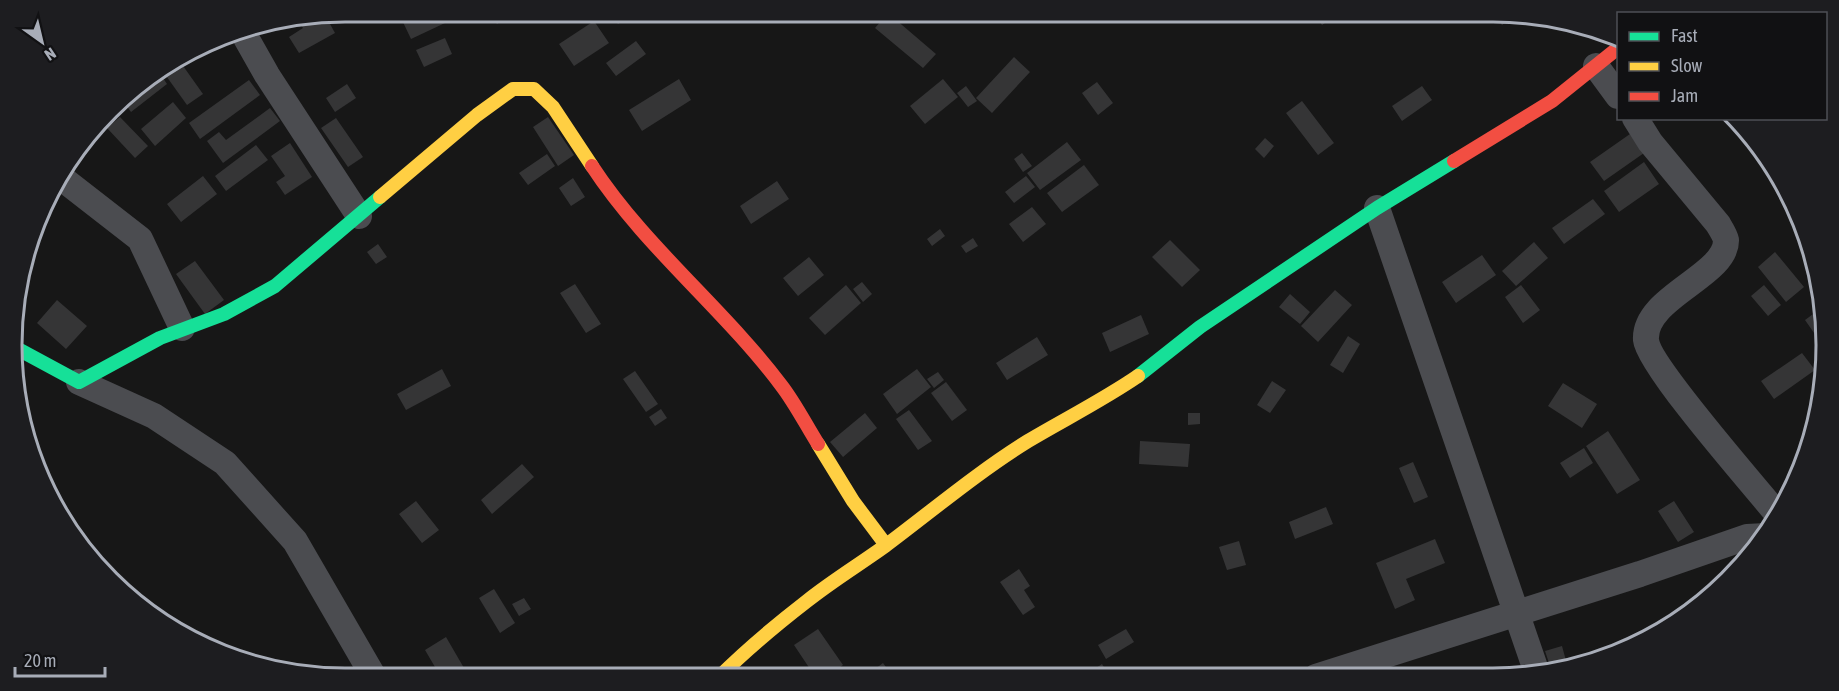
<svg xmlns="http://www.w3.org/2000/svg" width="1839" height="691" viewBox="0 0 1839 691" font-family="'Asap Condensed',sans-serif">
	<rect width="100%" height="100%" fill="#171717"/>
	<path fill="#353536" d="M420 12H440L445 23 411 39 402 20Z
		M489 12H515L497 24Z
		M610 12H636L618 24Z
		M1222 12H1244L1232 23Z
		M1313 12H1341L1322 25Z
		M1493 12H1494L1516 15 1502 25Z
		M888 13 936 54 923 68 875 28Z
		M325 15 335 33 299 53 289 37 303 28 298 20Z
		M594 21 609 43 574 66 559 44Z
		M445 38 452 54 424 67 416 50Z
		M636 41 646 54 616 76 606 63Z
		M1014 57 1030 72 992 113 976 98Z
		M181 63 203 94 187 105 164 73Z
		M161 75 167 84 131 112 123 101Z
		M679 79 691 100 642 131 629 110Z
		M943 79 958 97 925 124 910 106Z
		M249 80 260 95 200 139 189 123Z
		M1097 82 1113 103 1098 115 1082 93Z
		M347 84 356 98 335 112 326 98Z
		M966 86 977 101 968 107 957 93Z
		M1422 86 1432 100 1402 121 1392 106Z
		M1302 101 1334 143 1318 155 1286 113Z
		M173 102 186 118 155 146 141 129Z
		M270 108 280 121 223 163 207 141 219 132 226 140Z
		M120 117 148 146 135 158 107 128Z
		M548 117 574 155 558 166 533 127Z
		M336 118 363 157 348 167 321 128Z
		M1630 134 1644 153 1604 181 1590 162Z
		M1265 138 1274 146 1264 158 1255 149Z
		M1067 142 1081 160 1040 190 1027 173Z
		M290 143 312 177 285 195 276 182 285 176 271 156Z
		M256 145 268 160 226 191 215 176Z
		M1022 153 1032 166 1023 172 1014 159Z
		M547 154 555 166 528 185 519 173Z
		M1644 162 1659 184 1619 212 1604 191Z
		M1084 165 1099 185 1062 212 1047 193Z
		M203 176 217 194 181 222 167 204Z
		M1026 176 1035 187 1014 203 1005 192Z
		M573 178 585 197 571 206 559 188Z
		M777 181 789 199 751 224 740 206Z
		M1593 199 1605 214 1564 244 1552 228Z
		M1032 207 1046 224 1023 242 1009 224Z
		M940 229 945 236 932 246 927 239Z
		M973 238 978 246 966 253 961 246Z
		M1170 240 1200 270 1182 287 1152 257Z
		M1534 242 1548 258 1516 286 1502 271Z
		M378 244 387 257 376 264 367 252Z
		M1775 252 1804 287 1786 302 1758 267Z
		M1482 255 1496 275 1456 303 1442 282Z
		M809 257 824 275 798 296 783 278Z
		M195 261 224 300 205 314 176 274Z
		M862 282 872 294 863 302 853 289Z
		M575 284 601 324 586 333 560 293Z
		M846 285 861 303 825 335 809 318Z
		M1521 285 1540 310 1523 323 1505 297Z
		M1764 285 1781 305 1768 316 1751 296Z
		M1335 290 1352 305 1318 342 1301 326Z
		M1290 294 1310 312 1300 324 1279 307Z
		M57 300 87 326 66 349 37 323Z
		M1824 306 1822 341 1821 343 1805 320Z
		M1141 315 1149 334 1110 352 1102 333Z
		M1348 336 1360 344 1343 373 1330 365Z
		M1037 337 1048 355 1007 380 996 363Z
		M1802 353 1815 370 1774 399 1761 381Z
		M442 369 451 386 406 410 397 394Z
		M917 369 931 387 897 414 883 394Z
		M635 371 658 404 646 412 623 379Z
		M938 372 944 380 934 388 927 379Z
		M1272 381 1286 390 1270 413 1257 405Z
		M946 382 967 410 952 421 931 393Z
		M1563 383 1597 404 1582 428 1548 406Z
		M661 409 667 418 655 426 649 417Z
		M909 410 932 441 918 450 896 419Z
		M865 413 877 428 843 457 830 442Z
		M1188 413H1200V424L1188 425Z
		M1608 431 1640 480 1617 494 1586 446Z
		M1140 441 1190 444 1188 467 1139 464Z
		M1584 448 1593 463 1570 478 1560 463Z
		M1413 462 1428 497 1414 503 1399 468Z
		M522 464 534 477 492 514 481 500Z
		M416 501 439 530 422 543 399 514Z
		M1674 501 1694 532 1678 542 1658 511Z
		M1326 507 1333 524 1295 539 1289 522Z
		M1435 539 1445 563 1406 579 1415 600 1395 609 1376 563Z
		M1239 541 1246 565 1227 570 1219 547Z
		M1019 569 1030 586 1024 590 1035 607 1023 615 1000 582Z
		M494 589 515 623 500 633 479 598Z
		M524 598 531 609 519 616 512 604Z
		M818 629 843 665 825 678H816L794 645Z
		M1126 629 1134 642 1106 659 1098 645Z
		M446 637 464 668 447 679H442L425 650Z
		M1562 646 1568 668 1552 672 1545 651Z
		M883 663 894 678H863Z
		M1102 664 1110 677H1089L1087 674Z
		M1052 668 1058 677H1038Z"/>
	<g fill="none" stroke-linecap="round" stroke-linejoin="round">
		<path stroke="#4b4c50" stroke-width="26" d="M241 29 267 75 359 216
			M1596 66 1618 96
			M1635 118 1650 142 1718 224C1721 229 1725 235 1726 240 1727 276 1643 297 1646 340 1648 365 1756 488 1778 515
			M59 176 140 239 182 328
			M1377 208 1538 676
			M79 382 154 416 225 463 295 541 375 679
			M1316 677 1640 574 1747 537 1766 536"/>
		<path stroke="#16e098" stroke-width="14" d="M16 348 79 382 160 338 224 314 275 286 380 197
			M1138 376 1200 327 1377 208 1454 161"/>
		<path stroke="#ffcf43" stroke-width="14" d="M380 197 477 115 513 89H534L553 107 592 166
			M818 444 853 501 886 545
			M718 678C746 650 776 625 807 601 832 581 860 564 885 546 933 510 978 472 1028 441 1065 419 1103 400 1138 376"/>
		<path stroke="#f24e42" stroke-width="14" d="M1454 161 1552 101 1618 48
			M592 166C645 247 723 308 781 385 795 403 806 425 818 444"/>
	</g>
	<path d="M0 0H1839V691H0ZM345 22H1493A323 323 0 0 1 1816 345V345A323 323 0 0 1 1493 668H345A323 323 0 0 1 22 345V345A323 323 0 0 1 345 22Z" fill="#1d1d20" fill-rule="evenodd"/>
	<path fill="none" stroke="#a8adb8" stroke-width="3" d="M345 22H1493A323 323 0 0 1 1816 345V345A323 323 0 0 1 1493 668H345A323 323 0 0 1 22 345V345A323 323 0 0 1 345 22Z"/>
	<rect x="1617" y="12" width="210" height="108" fill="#111113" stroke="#4d4f55" stroke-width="1.5"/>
	<rect x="1629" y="32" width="30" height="9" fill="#16e098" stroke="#4d4f55" stroke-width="1.5"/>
	<text x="1671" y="42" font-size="18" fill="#a8adb8">Fast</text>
	<rect x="1629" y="62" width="30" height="9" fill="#ffcf43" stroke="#4d4f55" stroke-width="1.5"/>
	<text x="1671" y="72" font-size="18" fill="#a8adb8">Slow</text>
	<rect x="1629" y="92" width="30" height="9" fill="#f24e42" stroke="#4d4f55" stroke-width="1.5"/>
	<text x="1671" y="102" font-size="18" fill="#a8adb8">Jam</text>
	<g transform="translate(42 42) rotate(146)" stroke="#111113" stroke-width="4.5" paint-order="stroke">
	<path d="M0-4.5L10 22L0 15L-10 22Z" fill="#a8adb8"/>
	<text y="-9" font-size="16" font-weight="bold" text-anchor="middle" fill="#a8adb8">N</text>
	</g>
	<path d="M15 667v9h90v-9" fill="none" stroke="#a8adb8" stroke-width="3"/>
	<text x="24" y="667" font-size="18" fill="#a8adb8" stroke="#111113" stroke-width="4.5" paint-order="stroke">20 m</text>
</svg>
